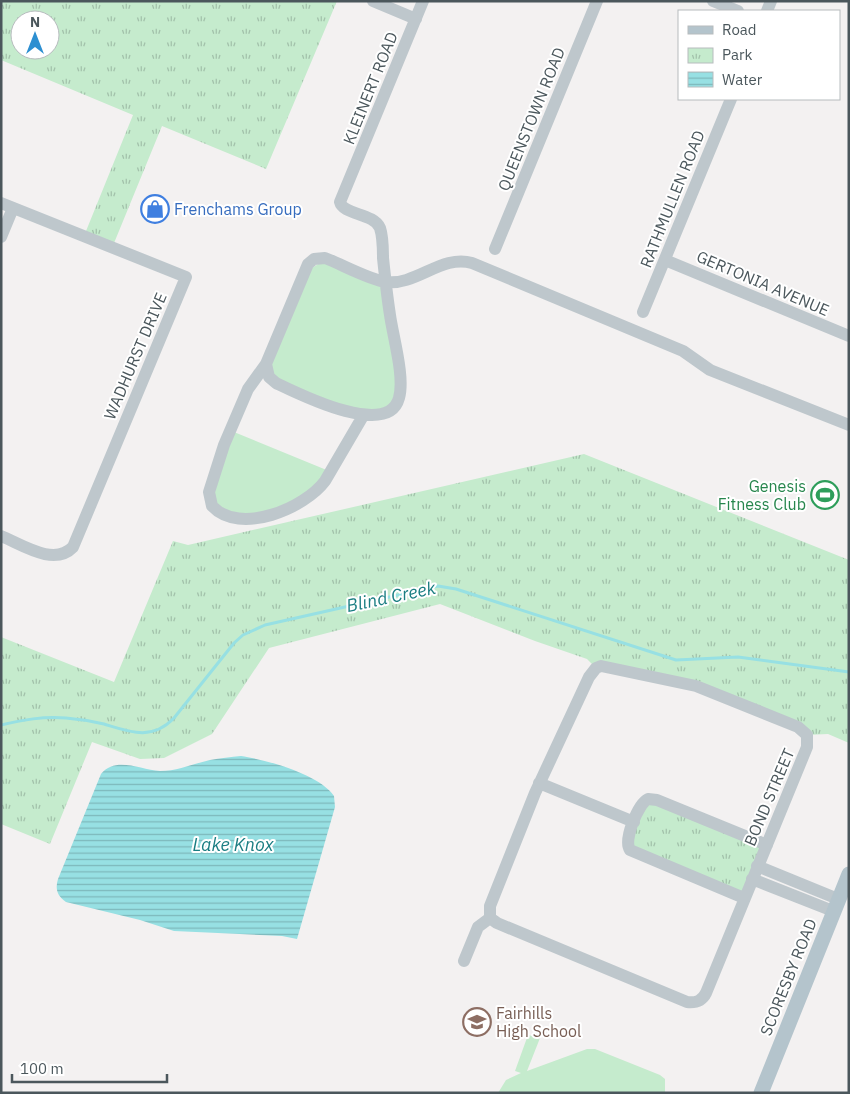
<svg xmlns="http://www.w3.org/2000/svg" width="850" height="1094" viewBox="0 0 850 1094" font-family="'IBM Plex Sans',sans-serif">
	<defs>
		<pattern id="park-tufts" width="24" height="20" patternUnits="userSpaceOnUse" patternTransform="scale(1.25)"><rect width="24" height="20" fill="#c5ebcd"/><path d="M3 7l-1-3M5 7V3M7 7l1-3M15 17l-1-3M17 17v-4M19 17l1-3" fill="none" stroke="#a2c1aa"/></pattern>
		<pattern id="water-rules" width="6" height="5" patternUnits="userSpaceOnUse" patternTransform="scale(1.25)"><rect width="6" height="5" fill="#97e0e3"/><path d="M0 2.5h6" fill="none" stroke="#7db8bb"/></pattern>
	</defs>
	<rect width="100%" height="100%" fill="#f3f1f1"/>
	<path fill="url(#park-tufts)" fill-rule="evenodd" d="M1 1H337L266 169 162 126 112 248 84 236 133 115 1 60ZM20 20H50V50H20Z
		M584 454 849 560V743L828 734 807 735 704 689 596 668 587 659 535 641 440 604 269 648 212 734 164 758 140 759 92 742 50 844 1 824V637L114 682 173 541 188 545Z
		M645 800 767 845 744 898 627 843Z"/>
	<path fill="#c5ebcd" d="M322 262 382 284 398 386 390 407 361 413 277 381 270 365 310 269Z
		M234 432 329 471 305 498 256 515 222 512 211 492Z
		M528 1035 540 1038 527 1071 587 1049H595L660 1075 665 1079V1093H498L506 1080 521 1073 515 1071Z"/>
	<path fill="url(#water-rules)" d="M241 756C267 760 319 774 334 796L335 807 297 939 282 936 174 931 140 920 66 902C57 896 55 889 58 879L101 774C116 756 140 770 160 771 178 771 192 764 210 760 220 758 231 757 241 756Z"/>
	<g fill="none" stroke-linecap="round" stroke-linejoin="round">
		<path stroke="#97e0e3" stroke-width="3" d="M1 725C23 720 43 716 66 718 78 719 91 721 104 724 130 732 152 741 174 718L234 643 243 635 265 625 438 586 456 589 676 660 738 657 849 672"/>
		<path stroke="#bec7cc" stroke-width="12" d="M373 1 416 19
			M713 1 738 11
			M767 11 771 1
			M1 203 186 277 73 547C54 567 21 544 1 536
			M1 237 13 208
			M495 249 597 1
			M665 260 849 336
			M643 312 731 99
			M266 364 269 377 276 383C299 394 388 439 399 398 405 377 393 337 390 315 387 296 385 277 383 258 383 249 383 237 380 228 374 213 343 215 340 202L423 1
			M363 416 325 481C305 508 240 536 212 506L209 492 224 445 248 389 266 364 308 264 314 259 325 258C341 264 370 280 386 282 416 286 442 254 472 263L683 351 710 370 849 425
			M601 666 696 686 798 727 807 735V747L706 993C702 1001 696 1003 687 1002L497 923 490 918V906L535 793 589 677 596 668Z
			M539 783 634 822
			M757 866 838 899
			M752 879 833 911
			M744 898 630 850C623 840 638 804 648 799L657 800 767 845
			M464 961 478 927 490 918"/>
		<path stroke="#b4c4cc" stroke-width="15" d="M761 1093 849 874"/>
	</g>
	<defs>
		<symbol id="shop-ring" viewBox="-11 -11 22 22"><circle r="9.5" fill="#fff" stroke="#3f7fe0" stroke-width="1.5"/><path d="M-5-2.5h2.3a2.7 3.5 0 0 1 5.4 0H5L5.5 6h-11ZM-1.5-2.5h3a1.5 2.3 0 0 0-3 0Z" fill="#3f7fe0"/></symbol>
		<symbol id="stadium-ring" viewBox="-11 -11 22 22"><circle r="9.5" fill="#fff" stroke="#2e9e5b" stroke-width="1.5"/><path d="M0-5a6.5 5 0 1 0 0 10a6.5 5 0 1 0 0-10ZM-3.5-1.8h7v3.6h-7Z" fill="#2e9e5b"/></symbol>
		<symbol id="school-ring" viewBox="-11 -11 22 22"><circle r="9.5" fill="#fff" stroke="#8d6e63" stroke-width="1.5"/><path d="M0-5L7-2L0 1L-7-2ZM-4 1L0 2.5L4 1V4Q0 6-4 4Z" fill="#8d6e63"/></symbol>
	</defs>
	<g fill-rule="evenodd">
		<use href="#shop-ring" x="139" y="193" width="32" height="32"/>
		<use href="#stadium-ring" x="809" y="479" width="32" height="32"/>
		<use href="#school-ring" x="461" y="1006" width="32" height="32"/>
	</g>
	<g text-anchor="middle" stroke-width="4" stroke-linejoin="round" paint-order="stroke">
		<g font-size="16" fill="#4b575c" stroke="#fff">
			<text transform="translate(370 88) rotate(-68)" y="6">KLEINERT ROAD</text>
			<text transform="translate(531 119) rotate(-68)" y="6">QUEENSTOWN ROAD</text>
			<text transform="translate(672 199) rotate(-68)" y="6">RATHMULLEN ROAD</text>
			<text transform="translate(763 283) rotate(23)" y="6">GERTONIA AVENUE</text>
			<text transform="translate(135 356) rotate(-67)" y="6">WADHURST DRIVE</text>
			<text transform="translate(769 797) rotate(-67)" y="6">BOND STREET</text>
			<text transform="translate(788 977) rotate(-68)" y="6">SCORESBY ROAD</text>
		</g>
		<g font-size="16" fill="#366cbe" stroke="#fff" text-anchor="start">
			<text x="174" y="215">Frenchams Group</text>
		</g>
		<g font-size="16" fill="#27864d" stroke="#fff" text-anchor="end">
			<text x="806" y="492">Genesis<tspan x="806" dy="18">Fitness Club</tspan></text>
		</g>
		<g font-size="16" fill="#785e54" stroke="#fff" text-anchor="start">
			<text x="496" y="1019">Fairhills<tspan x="496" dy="18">High School</tspan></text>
		</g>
		<g font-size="18" font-style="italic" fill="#1a7d82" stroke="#fff">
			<text transform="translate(391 597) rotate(-12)" y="6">Blind Creek</text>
			<text x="233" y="851">Lake Knox</text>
		</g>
	</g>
	<rect width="850" height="1094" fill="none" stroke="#4b575c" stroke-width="5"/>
	<rect x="678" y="10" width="162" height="90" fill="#ffffff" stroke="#b7bcbe"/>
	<rect x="688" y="26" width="25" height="8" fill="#b4c4cc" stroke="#b7bcbe"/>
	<text x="722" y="35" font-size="15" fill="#4b575c">Road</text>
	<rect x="688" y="48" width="25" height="15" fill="url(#park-tufts)" stroke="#b7bcbe"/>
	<text x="722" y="60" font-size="15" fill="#4b575c">Park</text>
	<rect x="688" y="72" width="25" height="15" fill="url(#water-rules)" stroke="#b7bcbe"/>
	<text x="722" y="85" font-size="15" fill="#4b575c">Water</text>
	<g transform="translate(35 35)"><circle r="24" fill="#ffffff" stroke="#b7bcbe"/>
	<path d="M0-4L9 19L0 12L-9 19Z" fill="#2d8fd1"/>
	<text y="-8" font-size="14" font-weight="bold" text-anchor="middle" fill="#4b575c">N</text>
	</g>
	<path d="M12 1074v8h155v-8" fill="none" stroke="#4b575c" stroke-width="2.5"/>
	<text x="20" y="1074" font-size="15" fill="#4b575c" stroke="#ffffff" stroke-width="4" paint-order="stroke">100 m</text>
</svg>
